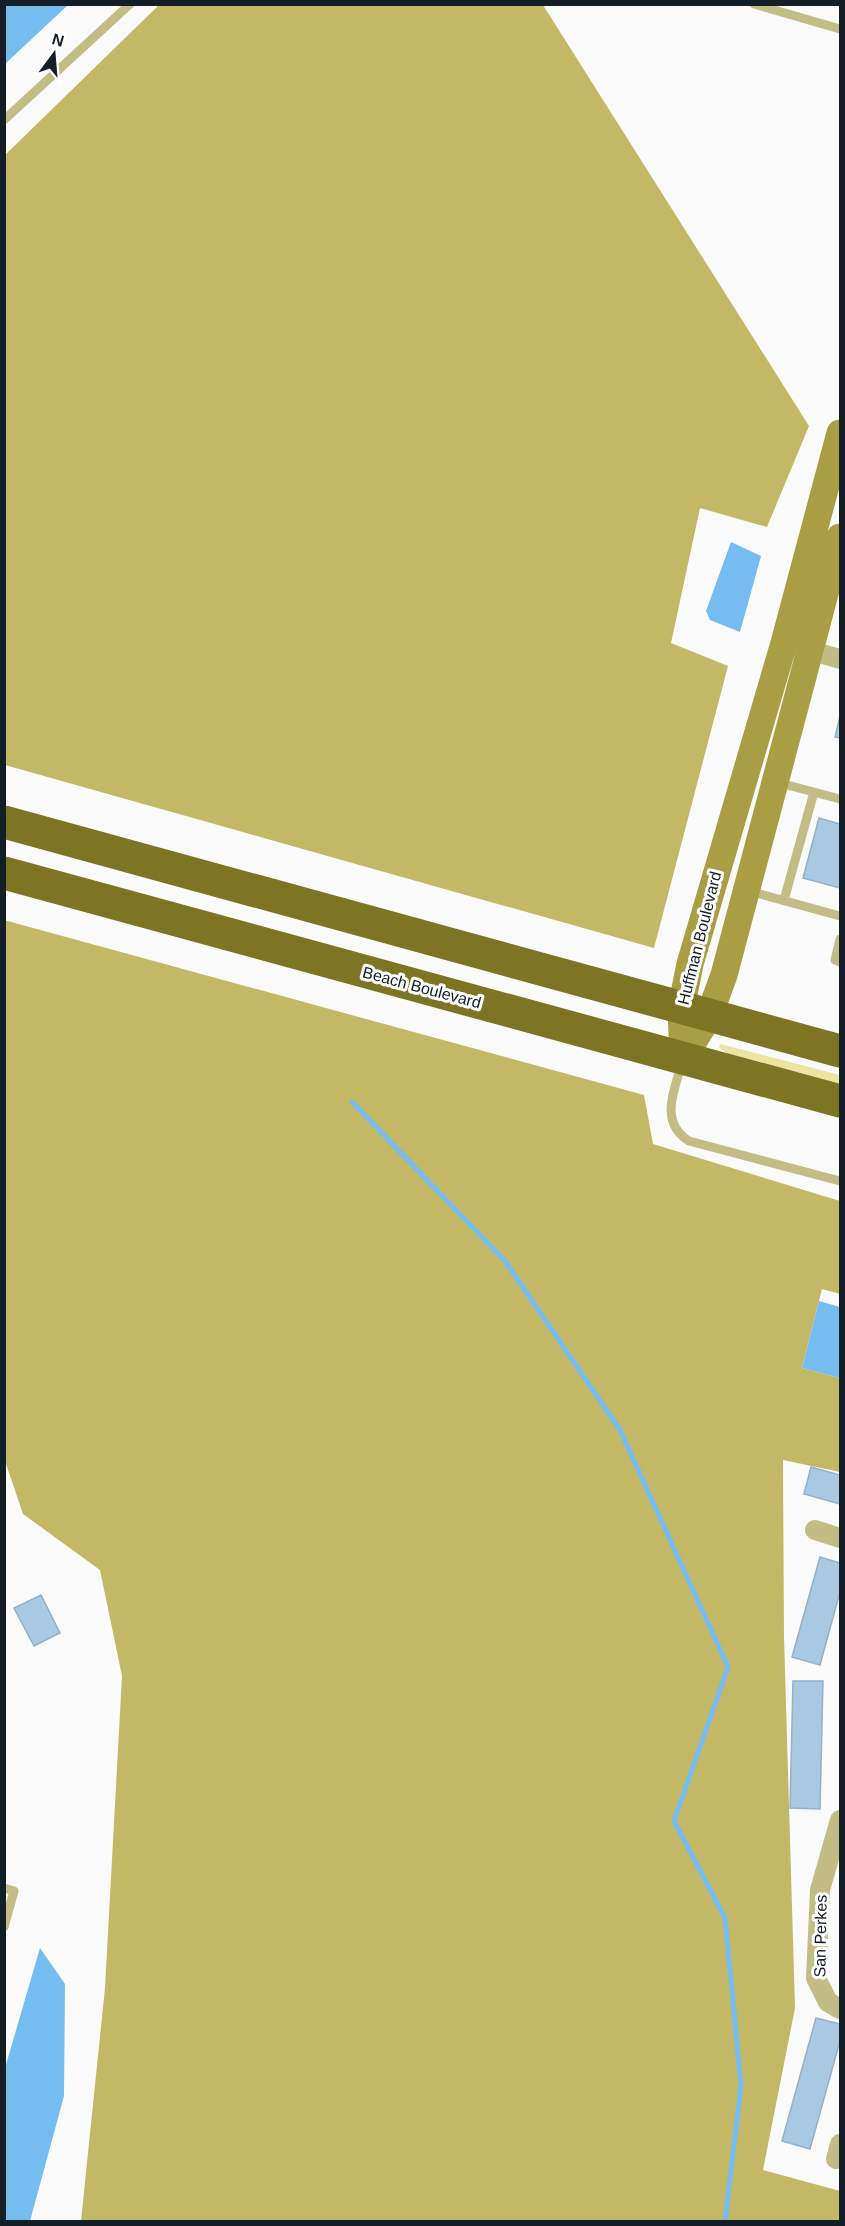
<svg xmlns="http://www.w3.org/2000/svg" width="845" height="2226" viewBox="0 0 845 2226" font-family="Helvetica,sans-serif">
	<rect width="100%" height="100%" fill="#fafafa"/>
	<path fill="#ece4a0" d="M720 1044 840 1075V1086L732 1056 719 1048Z"/>
	<path fill="#c3b866" d="M159 5H543L809 426 767 527 700 508 671 643 728 666 654 948 5 765V155Z
		M4 920 644 1095 653 1144 840 1201V1294L822 1289 802 1368 840 1378V1472L783 1460 784 1637 795 2008 763 2170 840 2191V2221H81L105 1988 122 1676 100 1570 23 1514 5 1461Z"/>
	<path fill="#75bcf1" d="M5 4H68V5L5 64Z
		M731 542 761 556 740 632 710 620 706 611Z
		M819 1301 840 1307V1378L802 1368Z
		M40 1948 65 1984 64 2096 30 2221H5V2068Z"/>
	<g fill="none" stroke-linecap="round" stroke-linejoin="round">
		<path stroke="#75bcf1" stroke-width="5" d="M352 1102 505 1261 620 1430 728 1667 674 1821 725 1918 741 2085 725 2222"/>
	</g>
	<path fill="#a9c8e1" stroke="#93b1c9" stroke-width="1.5" d="M840 716V738L835 737Z
		M819 818 840 824V888L803 878Z
		M811 1467 840 1475V1504L804 1494Z
		M820 1557 840 1563V1592L820 1665 792 1657Z
		M41 1595 60 1633 34 1646 14 1608Z
		M793 1681H823L820 1809 790 1808Z
		M816 2018 840 2024V2041L810 2149 782 2141Z"/>
	<g fill="none" stroke-linecap="round" stroke-linejoin="round">
		<path stroke="#c3bd85" stroke-width="9" d="M754 4 840 29
			M4 120 130 4
			M776 782 840 799
			M749 891 840 916
			M784 900 814 792
			M840 939 835 960 840 962
			M682 1063C674 1091 659 1122 689 1141L840 1181
			M4 1888 14 1891 4 1927"/>
		<path stroke="#c3bd85" stroke-width="20" d="M798 647 840 659
			M815 1530 840 1538
			M840 1820 820 1890 816 1978 828 2002 840 2009
			M836 2159 840 2144"/>
		<path stroke="#a99e43" stroke-width="27" d="M683 1059 681 1009 690 964 784 643 840 433
			M683 1059 709 1016 724 975 840 537"/>
		<path stroke="#7d7424" stroke-width="33" d="M4 822 840 1051
			M4 873 840 1101"/>
	</g>
	<g text-anchor="middle" stroke-width="6" stroke-linejoin="round" paint-order="stroke">
		<g font-size="16" fill="#131e27" stroke="#fff">
			<text transform="translate(699 938) rotate(-76)" y="6">Huffman Boulevard</text>
			<text transform="translate(422 987) rotate(15)" y="6">Beach Boulevard</text>
			<text transform="translate(820 1936) rotate(-89)" y="6">San Perkes</text>
		</g>
	</g>
	<rect width="845" height="2226" fill="none" stroke="#131e27" stroke-width="12"/>
	<g transform="translate(54 54) rotate(16)" stroke="#ffffff" stroke-width="4.5" paint-order="stroke">
	<path d="M0-4.5L10 22L0 15L-10 22Z" fill="#131e27"/>
	<text y="-9" font-size="16" font-weight="bold" text-anchor="middle" fill="#131e27">N</text>
	</g>
</svg>
